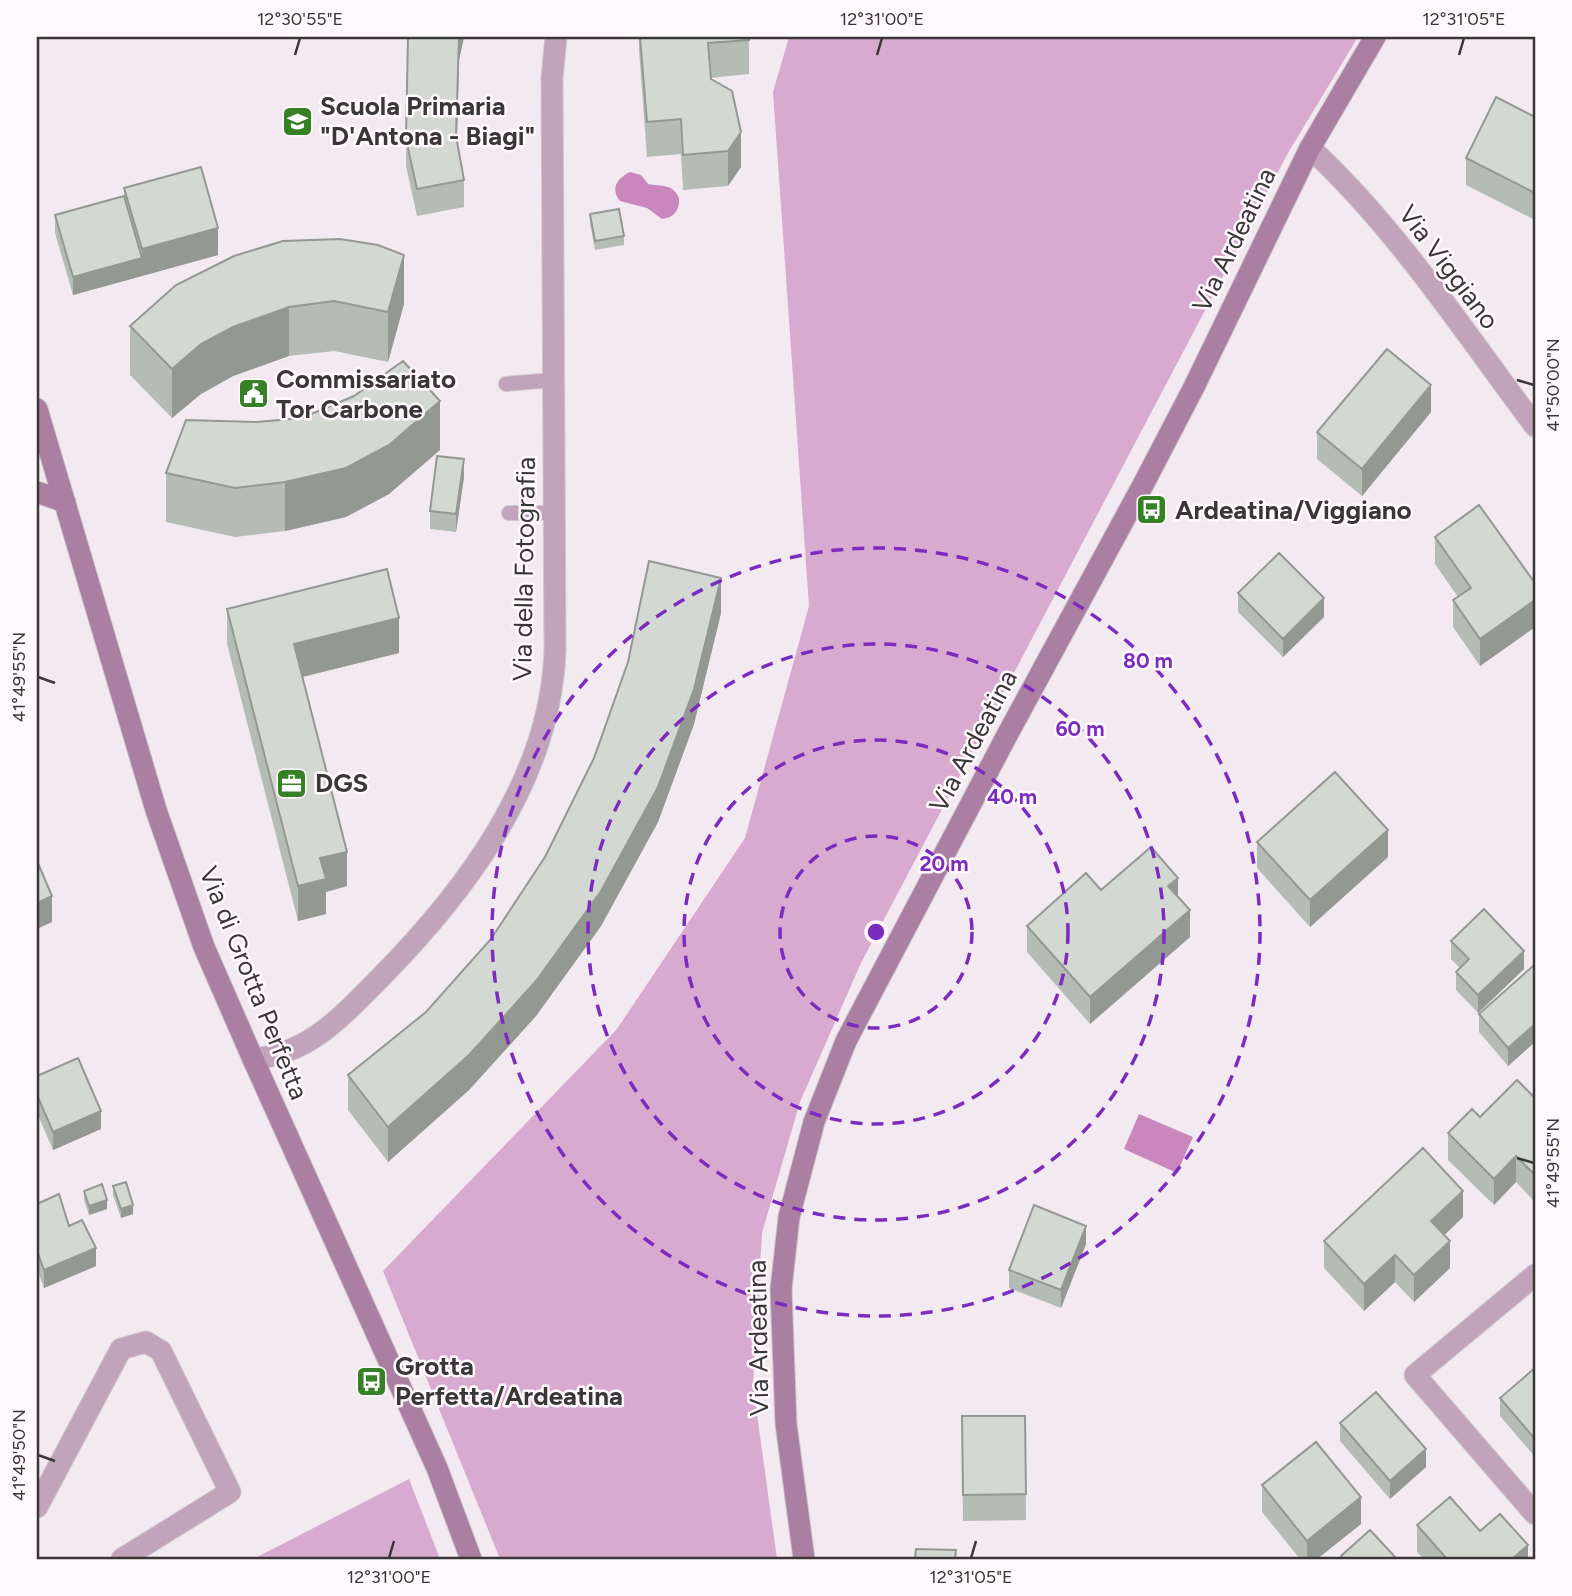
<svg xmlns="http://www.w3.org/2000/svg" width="1572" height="1596" viewBox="0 0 1572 1596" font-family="Figtree,sans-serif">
	<rect width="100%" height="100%" fill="#f3eaf1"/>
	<path fill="#d9aad0" d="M789 37H1358L1288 153 861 963 800 1102 762 1233 753 1385 777 1559H500L383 1271 617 1029 745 838 809 606 773 92Z
		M409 1479 440 1559H253Z"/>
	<path fill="#c987bd" d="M630 172 641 175 648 184C661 187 673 183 679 198 680 210 674 218 662 219L647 208 620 201C610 189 617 178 630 172Z
		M1139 1114 1193 1137 1177 1173 1124 1149Z"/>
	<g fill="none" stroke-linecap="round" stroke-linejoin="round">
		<defs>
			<path id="lane" d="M506 384 553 380
				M509 513H555"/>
			<path id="street" d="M1310 148C1396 227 1465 333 1535 426
				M253 1059C309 1054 341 1017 379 979 466 891 551 779 555 650L552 78 556 37
				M1535 1275 1415 1375 1535 1514
				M37 1507 121 1349 146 1342 161 1351 230 1492 122 1559"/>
			<path id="secondary" d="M37 409 156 810 204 947 253 1059 437 1468 471 1559
				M37 492 65 502
				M804 1559 786 1424 781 1289 789 1217 814 1122 846 1041 1005 739 1144 483 1194 387 1310 148 1375 37"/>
		</defs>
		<use href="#lane" stroke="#cec6cc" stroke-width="16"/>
		<use href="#street" stroke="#cec6cc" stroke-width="23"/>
		<use href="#secondary" stroke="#cec6cc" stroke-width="23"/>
		<use href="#lane" stroke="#c1a3bb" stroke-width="14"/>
		<use href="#street" stroke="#c1a3bb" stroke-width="21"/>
		<use href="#secondary" stroke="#ab7fa2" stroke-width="21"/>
	</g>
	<path fill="#b5bbb5" d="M408 37H464L459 60 457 141 464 180V207L417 216 406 166Z
		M639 37H749V74L710 78 741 167 728 186 683 190 681 154 647 157 639 51Z
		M1535 117V220L1466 185V158Z
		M124 188 218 255 73 295 55 233V215L124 196Z
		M590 214 624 236V245L595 250 590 223Z
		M234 256 404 304 388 362 334 351 289 356 233 376 201 394 172 418 130 375V326Z
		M1431 412 1362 496 1317 459V432Z
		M440 450 389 494 346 517 285 531 235 537 166 522V473Z
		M464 477 456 532 430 529V511Z
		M1435 537 1535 583V627L1480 666 1453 627V600L1458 597 1435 564Z
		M1238 593 1324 617 1283 657 1238 612Z
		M227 609 399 653 302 677 347 886 326 892V914L298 921 227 644Z
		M721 613 694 724 658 822 601 926 536 1016 469 1090 388 1162 348 1110V1075L426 1012 491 939 545 857 594 758Z
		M1257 842 1388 857 1310 927 1257 868Z
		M1101 890 1178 897 1190 937 1090 1024 1027 952V926Z
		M1451 941 1524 969 1478 1013 1456 990V972L1460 968 1451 959Z
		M1535 968V1042L1508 1066 1479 1032V1014Z
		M37 1076 101 1129 53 1150 37 1113Z
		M1535 1098V1202L1516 1182 1494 1205 1448 1160V1133L1480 1117Z
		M113 1186 133 1214 121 1218 113 1195Z
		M84 1191 107 1209 89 1215 84 1200Z
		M37 1204 69 1226 96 1266 44 1288 37 1269Z
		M1463 1217 1444 1235 1450 1268 1414 1302 1395 1282 1364 1311 1324 1268V1241Z
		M1086 1244 1061 1308 1009 1288V1270Z
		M1535 1368V1457L1500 1416V1398Z
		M962 1416H1025L1026 1520 963 1521Z
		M1340 1423 1426 1467 1390 1499 1340 1441Z
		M1262 1485 1361 1524 1317 1559H1300L1262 1512Z
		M1417 1525 1480 1531 1528 1559H1424L1417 1552Z"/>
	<path fill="#949893" d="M459 37H464L459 60 456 163Z
		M741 132V167L728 186V151Z
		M218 228V255L73 295V277L142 258V249Z
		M404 255V304L388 362V312Z
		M289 307V356L233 376 201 394 172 418V369L201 344 233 327Z
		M1431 385V412L1362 496V469Z
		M440 401V450L389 494 346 517 285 531V482Z
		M464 459V477L456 532V514Z
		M721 578V613L694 724 658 822 601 926 536 1016 469 1090 388 1162V1127Z
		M1324 598V617L1283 657V639Z
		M1535 600V627L1480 666V639Z
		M399 618V653L294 679V644Z
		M1388 830V857L1310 927V900Z
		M347 852V886L326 892V914L298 921V886L320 858Z
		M1178 878V904L1168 886Z
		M52 896V922L37 929V903Z
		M1190 910V937L1090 1024V997Z
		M1524 951V969L1478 1013V995Z
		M1535 1024V1042L1508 1066V1048Z
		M101 1111V1129L53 1150V1132Z
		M1516 1156V1182L1494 1205V1179Z
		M1463 1191V1217L1431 1248V1221Z
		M107 1200V1209L89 1215V1206Z
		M133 1205V1214L121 1218V1209Z
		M1086 1226V1244L1061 1308V1290Z
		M1450 1241V1268L1414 1302V1275Z
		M96 1248V1266L44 1288V1270Z
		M1395 1255V1282L1364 1311V1284Z
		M1426 1449V1467L1390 1499V1481Z
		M1361 1497V1524L1317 1559H1307V1541Z
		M1528 1545V1559H1512Z"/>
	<path fill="#d3d9d2" stroke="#949893" stroke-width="2" d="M408 37H459L456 136 464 180 417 189 406 139Z
		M640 37H749V40L708 43 711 79 732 91 741 132 728 151 683 155 681 119 647 122Z
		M1496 97 1535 117V193L1466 158Z
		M201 167 218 228 142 249 124 188Z
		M124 196 142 258 73 277 55 215Z
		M619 209 624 236 595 241 590 214Z
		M340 239 378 245 404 255 388 312 334 301 289 307 233 327 201 344 172 369 130 326 176 285 234 256 283 241Z
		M1387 349 1431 385 1362 469 1317 432Z
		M403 361 440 401 389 445 346 468 285 482 235 488 166 473 186 420 257 422 302 418 354 396Z
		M437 456 464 459 456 514 430 511Z
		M1479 505 1535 583V600L1480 639 1453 600 1471 588 1435 537Z
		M1279 553 1324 598 1283 639 1238 593Z
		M649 561 721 578 694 689 658 787 601 891 536 981 469 1055 388 1127 348 1075 426 1012 491 939 545 857 594 758 628 662Z
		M387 569 399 618 294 644 347 852 320 858 326 879 298 886 227 609Z
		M1335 772 1388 830 1310 900 1257 842Z
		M1151 847 1178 878 1168 886 1190 910 1090 997 1027 926 1086 873 1101 890Z
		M37 861 52 896 37 903Z
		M1484 909 1524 951 1478 995 1456 972 1469 959 1451 941Z
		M1533 966 1535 968V1024L1508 1048 1479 1014Z
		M78 1058 101 1111 53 1132 37 1095V1076Z
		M1517 1080 1535 1098V1175L1516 1156 1494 1179 1448 1133 1472 1109 1480 1117Z
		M1423 1148 1463 1191 1431 1221 1450 1241 1414 1275 1395 1255 1364 1284 1324 1241Z
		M126 1182 133 1205 121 1209 113 1186Z
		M102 1184 107 1200 89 1206 84 1191Z
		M59 1194 69 1226 82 1220 96 1248 44 1270 37 1251V1204Z
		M1034 1205 1086 1226 1061 1290 1009 1270Z
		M1535 1368V1439L1500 1398Z
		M1376 1392 1426 1449 1390 1481 1340 1423Z
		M962 1416H1025L1026 1494 963 1495Z
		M1316 1442 1361 1497 1307 1541 1262 1485Z
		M1450 1497 1480 1531 1500 1514 1528 1545 1512 1559H1447L1417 1525Z
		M1370 1530 1397 1559H1343L1341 1556Z
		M916 1549 956 1550 955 1559H915Z"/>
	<path fill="none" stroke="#393638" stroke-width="2.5" d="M295 55 300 38M877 55 882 38M1459 55 1464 38M1517 380 1534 385M38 677 55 683M1517 1158 1534 1163M38 1455 55 1461M389 1558 394 1541M971 1558 976 1541"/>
	<g fill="none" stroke="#7b2cbf" stroke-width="3.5" stroke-dasharray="12 9">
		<circle cx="876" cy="932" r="96"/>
		<circle cx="876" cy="932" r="192"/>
		<circle cx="876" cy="932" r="288"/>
		<circle cx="876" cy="932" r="384"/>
	</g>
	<defs>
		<symbol id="school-square" viewBox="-11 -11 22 22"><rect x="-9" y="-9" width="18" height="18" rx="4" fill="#368026" stroke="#fff8fd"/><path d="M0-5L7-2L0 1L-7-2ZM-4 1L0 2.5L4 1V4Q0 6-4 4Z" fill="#fff"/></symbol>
		<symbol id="civic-square" viewBox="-11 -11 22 22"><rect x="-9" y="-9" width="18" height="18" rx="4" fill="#368026" stroke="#fff8fd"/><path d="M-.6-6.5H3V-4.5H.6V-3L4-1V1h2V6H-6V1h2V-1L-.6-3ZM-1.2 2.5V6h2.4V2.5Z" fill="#fff"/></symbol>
		<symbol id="bus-square" viewBox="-11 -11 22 22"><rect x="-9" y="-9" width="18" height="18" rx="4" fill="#368026" stroke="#fff8fd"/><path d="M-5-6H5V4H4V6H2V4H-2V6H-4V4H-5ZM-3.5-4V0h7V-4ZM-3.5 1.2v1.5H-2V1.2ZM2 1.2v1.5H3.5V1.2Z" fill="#fff"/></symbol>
		<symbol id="office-square" viewBox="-11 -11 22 22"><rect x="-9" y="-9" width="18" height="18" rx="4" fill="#368026" stroke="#fff8fd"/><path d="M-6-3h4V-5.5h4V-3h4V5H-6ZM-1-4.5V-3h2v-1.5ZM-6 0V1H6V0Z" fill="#fff"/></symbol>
	</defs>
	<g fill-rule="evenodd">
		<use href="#school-square" x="280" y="104" width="35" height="35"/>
		<use href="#civic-square" x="236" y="376" width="35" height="35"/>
		<use href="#bus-square" x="1134" y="492" width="35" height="35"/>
		<use href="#office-square" x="274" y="766" width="35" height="35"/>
		<use href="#bus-square" x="354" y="1364" width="35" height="35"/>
	</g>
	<g text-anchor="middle" stroke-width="5" stroke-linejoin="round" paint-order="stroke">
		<g font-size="26" font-weight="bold" fill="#393638" stroke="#fff8fd" text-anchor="start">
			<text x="320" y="115">Scuola Primaria<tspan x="320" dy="30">"D'Antona - Biagi"</tspan></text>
			<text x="276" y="388">Commissariato<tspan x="276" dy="30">Tor Carbone</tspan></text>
			<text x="1175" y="519">Ardeatina/Viggiano</text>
			<text x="315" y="792">DGS</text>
			<text x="395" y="1375">Grotta<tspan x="395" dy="30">Perfetta/Ardeatina</tspan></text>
		</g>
		<g font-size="26" fill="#393638" stroke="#fff8fd">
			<text transform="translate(1234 240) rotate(-64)" y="9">Via Ardeatina</text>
			<text transform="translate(1449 267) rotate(53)" y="9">Via Viggiano</text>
			<text transform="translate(524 569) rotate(-89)" y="9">Via della Fotografia</text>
			<text transform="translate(973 741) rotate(-62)" y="9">Via Ardeatina</text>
			<text transform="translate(254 983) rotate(68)" y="9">Via di Grotta Perfetta</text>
			<text transform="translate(758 1338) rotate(-91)" y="9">Via Ardeatina</text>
		</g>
	</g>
	<circle cx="876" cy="932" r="10" fill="#7b2cbf" stroke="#fff8fd" stroke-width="3.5"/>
	<g font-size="21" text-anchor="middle" font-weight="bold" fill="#7b2cbf" stroke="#fff8fd" stroke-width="5" stroke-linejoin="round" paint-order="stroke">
		<text x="1148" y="668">80 m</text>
		<text x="1080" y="736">60 m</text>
		<text x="1012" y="804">40 m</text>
		<text x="944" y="871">20 m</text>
	</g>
	<rect width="1572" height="1596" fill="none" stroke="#fff8fd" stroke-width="77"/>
	<rect x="38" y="38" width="1496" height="1520" fill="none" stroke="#393638" stroke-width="2.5"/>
	<g font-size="18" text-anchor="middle" fill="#393638">
		<text x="300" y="25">12°30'55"E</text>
		<text x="882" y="25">12°31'00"E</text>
		<text x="1464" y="25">12°31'05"E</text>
		<text transform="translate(1553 385) rotate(-90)" y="6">41°50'00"N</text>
		<text transform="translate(19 677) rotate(-90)" y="6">41°49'55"N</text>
		<text transform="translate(1553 1163) rotate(-90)" y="6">41°49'55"N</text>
		<text transform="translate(19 1455) rotate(-90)" y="6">41°49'50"N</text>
		<text x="389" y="1583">12°31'00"E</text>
		<text x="971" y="1583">12°31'05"E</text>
	</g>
</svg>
